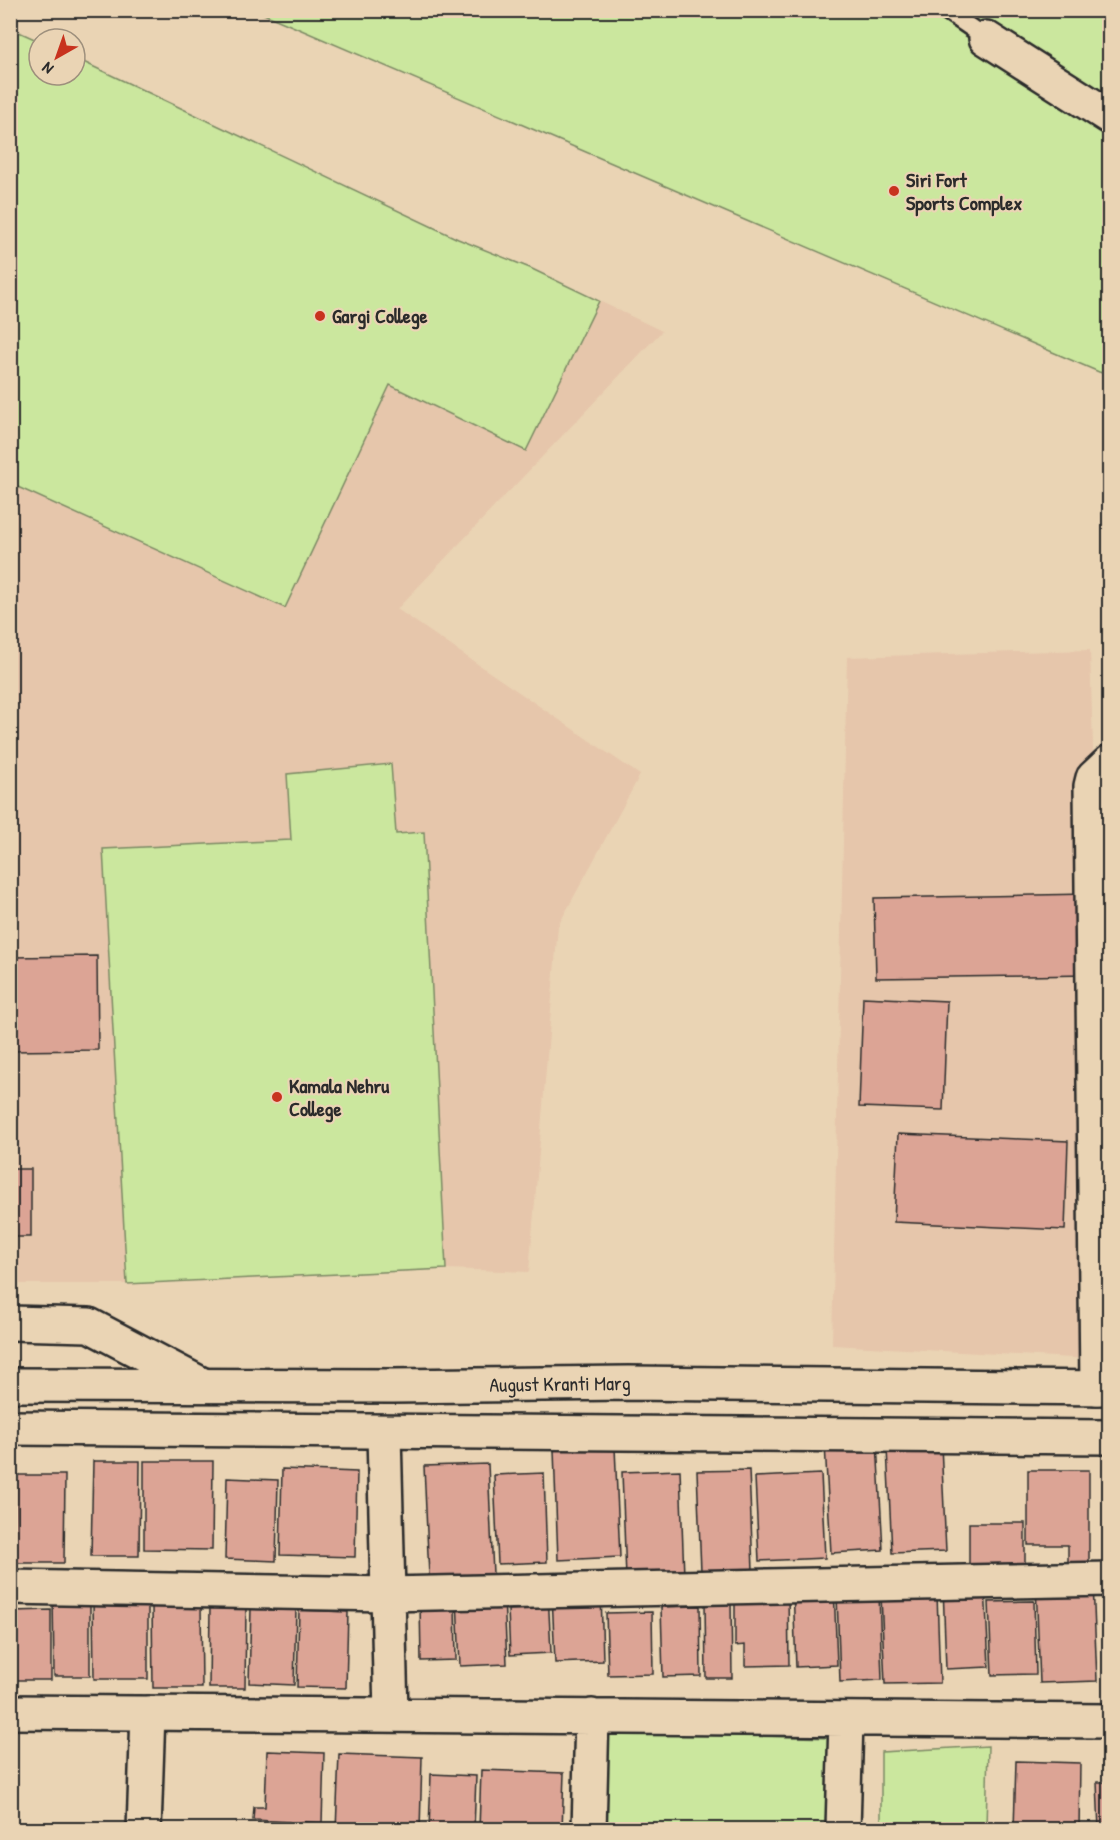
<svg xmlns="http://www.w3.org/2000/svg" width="1120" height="1840" viewBox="0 0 1120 1840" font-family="'Patrick Hand',sans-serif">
	<rect width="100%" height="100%" fill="#ead4b4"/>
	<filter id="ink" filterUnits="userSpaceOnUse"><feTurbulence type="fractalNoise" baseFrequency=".0167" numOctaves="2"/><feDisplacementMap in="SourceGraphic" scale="12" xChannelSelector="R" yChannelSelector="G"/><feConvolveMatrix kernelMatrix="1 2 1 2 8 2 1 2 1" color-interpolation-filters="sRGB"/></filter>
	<g filter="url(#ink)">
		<path fill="#e6c6ab" d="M10 28 39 41V75H75V58L458 239 530 268 662 331 397 609 640 775 558 926 529 1272 446 1269 128 1284H11Z
			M1090 650 1109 1262V1360L832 1345 847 657Z"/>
		<path fill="#cbe79e" stroke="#7b8964" stroke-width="1.5" d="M257 11H1109V375L1099 372Z
			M10 28 39 41V75H75V58L458 239 530 268 599 301 526 451 390 385 285 608 11 484Z
			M391 764 396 834 424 832 446 1269 127 1284 103 849 291 840 287 774Z
			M602 1731 830 1738 826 1829 601 1830Z
			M988 1746 986 1829H881V1752Z"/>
		<path fill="#dca495" stroke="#2b2b2b" stroke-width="1.5" d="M10 786H13L14 842H10Z
			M1088 894 1089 975 876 978 874 898Z
			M97 956 98 1050 10 1051V957Z
			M863 997 947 1001 943 1110 859 1107Z
			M898 1134 1068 1141 1065 1230 894 1222Z
			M10 1169H31V1237H10Z
			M877 1442 883 1550 831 1553 825 1444Z
			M941 1445 946 1551 892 1553 887 1448Z
			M615 1448 620 1557 558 1560 554 1450Z
			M93 1461H140L139 1556H91Z
			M144 1461H213L212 1550 144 1549Z
			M488 1464 493 1574 429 1576 424 1466Z
			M282 1469 357 1472 355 1557 280 1555Z
			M680 1470 684 1576 626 1578 622 1472Z
			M749 1470 753 1570 701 1571 697 1471Z
			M1028 1470H1089V1575H1068V1545H1028Z
			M544 1473 547 1562 498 1564 494 1475Z
			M821 1474 825 1558 759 1561 755 1477Z
			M16 1475H65L64 1563H15Z
			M10 1478H12L11 1529H10Z
			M227 1478 278 1480 276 1561 225 1559Z
			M969 1523H1025V1567H969Z
			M1093 1582 1097 1681 1040 1683 1036 1584Z
			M985 1585 989 1667 946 1669 943 1586Z
			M834 1586 837 1665 796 1667 793 1588Z
			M788 1591 789 1665 745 1666V1645L735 1646V1598Z
			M548 1592 551 1653 510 1655 508 1610 533 1609 532 1593Z
			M601 1592 603 1661 555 1663 552 1594Z
			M879 1594 882 1680 840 1682 837 1595Z
			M937 1594 940 1683 885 1684 881 1596Z
			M53 1595H90V1676H54Z
			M504 1597 507 1664 460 1666 457 1599Z
			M93 1599H148V1679H94Z
			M1034 1601 1036 1674 992 1675 989 1602Z
			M731 1602 732 1678H706L705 1603Z
			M420 1603H455L456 1660 421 1661Z
			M152 1605H201L202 1688H153Z
			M700 1606 701 1676 663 1677 661 1607Z
			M210 1607H246L245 1688H209Z
			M251 1608 296 1609 294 1685 249 1683Z
			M51 1610V1680H12V1611Z
			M299 1610 348 1612 346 1688 297 1687Z
			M652 1612 653 1674 608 1675 606 1613Z
			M267 1751 324 1753 322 1823 301 1822V1830H289V1822L253 1820 254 1807H265Z
			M339 1754 422 1757 420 1830H336Z
			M1016 1761 1080 1763 1079 1830H1014Z
			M481 1770 564 1773 562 1830H479Z
			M431 1774 476 1776 474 1830H429Z
			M1097 1782H1110V1830H1099Z"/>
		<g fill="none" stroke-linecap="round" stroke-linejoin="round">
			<defs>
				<path id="lane" d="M945 10 986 38"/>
				<path id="street" d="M986 38 1110 117
					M1097 1388 1091 786 1093 778 1110 762
					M384 1433 391 1714
					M10 1587 388 1594 1110 1579
					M10 1712 1110 1721
					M144 1830 148 1713
					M589 1830 592 1716
					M843 1830 846 1719"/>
				<g id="secondary">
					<path d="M10 1323 89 1325 201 1384"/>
					<path id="s1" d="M10 1385 393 1386 628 1383 1110 1388"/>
					<path d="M10 1428 1110 1437"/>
				</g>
			</defs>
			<use href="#lane" stroke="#2b2b2b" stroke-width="21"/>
			<use href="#street" stroke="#2b2b2b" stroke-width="38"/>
			<use href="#secondary" stroke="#2b2b2b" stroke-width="38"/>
			<use href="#lane" stroke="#ead4b4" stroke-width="16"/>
			<use href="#street" stroke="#ead4b4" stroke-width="33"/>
			<use href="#secondary" stroke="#ead4b4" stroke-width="33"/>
		</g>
	</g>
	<g fill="#c8321e" stroke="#ead4b4" stroke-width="2">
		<circle cx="894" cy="191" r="6"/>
		<circle cx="320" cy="316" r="6"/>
		<circle cx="277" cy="1097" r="6"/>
	</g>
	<g text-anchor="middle" stroke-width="4.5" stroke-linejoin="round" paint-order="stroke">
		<g font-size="20" font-weight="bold" fill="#2b2b2b" stroke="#ead4b4" text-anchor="start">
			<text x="906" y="187">Siri Fort<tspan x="906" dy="23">Sports Complex</tspan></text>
			<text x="332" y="323">Gargi College</text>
			<text x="289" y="1093">Kamala Nehru<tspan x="289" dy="23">College</tspan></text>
		</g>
		<g font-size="20" fill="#2b2b2b" stroke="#ead4b4">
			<text dy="7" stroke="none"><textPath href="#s1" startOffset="550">August Kranti Marg</textPath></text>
		</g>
	</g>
	<rect width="1120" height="1840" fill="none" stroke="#ead4b4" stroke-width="36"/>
	<rect x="18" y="18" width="1084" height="1804" fill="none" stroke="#2b2b2b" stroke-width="2" filter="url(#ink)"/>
	<g transform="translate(57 57) rotate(220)"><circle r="28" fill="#ead4b4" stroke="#9e907d" stroke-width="1.5"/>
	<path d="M0-4.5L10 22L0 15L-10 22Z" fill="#c8321e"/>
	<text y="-9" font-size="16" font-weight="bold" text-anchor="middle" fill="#2b2b2b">N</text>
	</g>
</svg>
